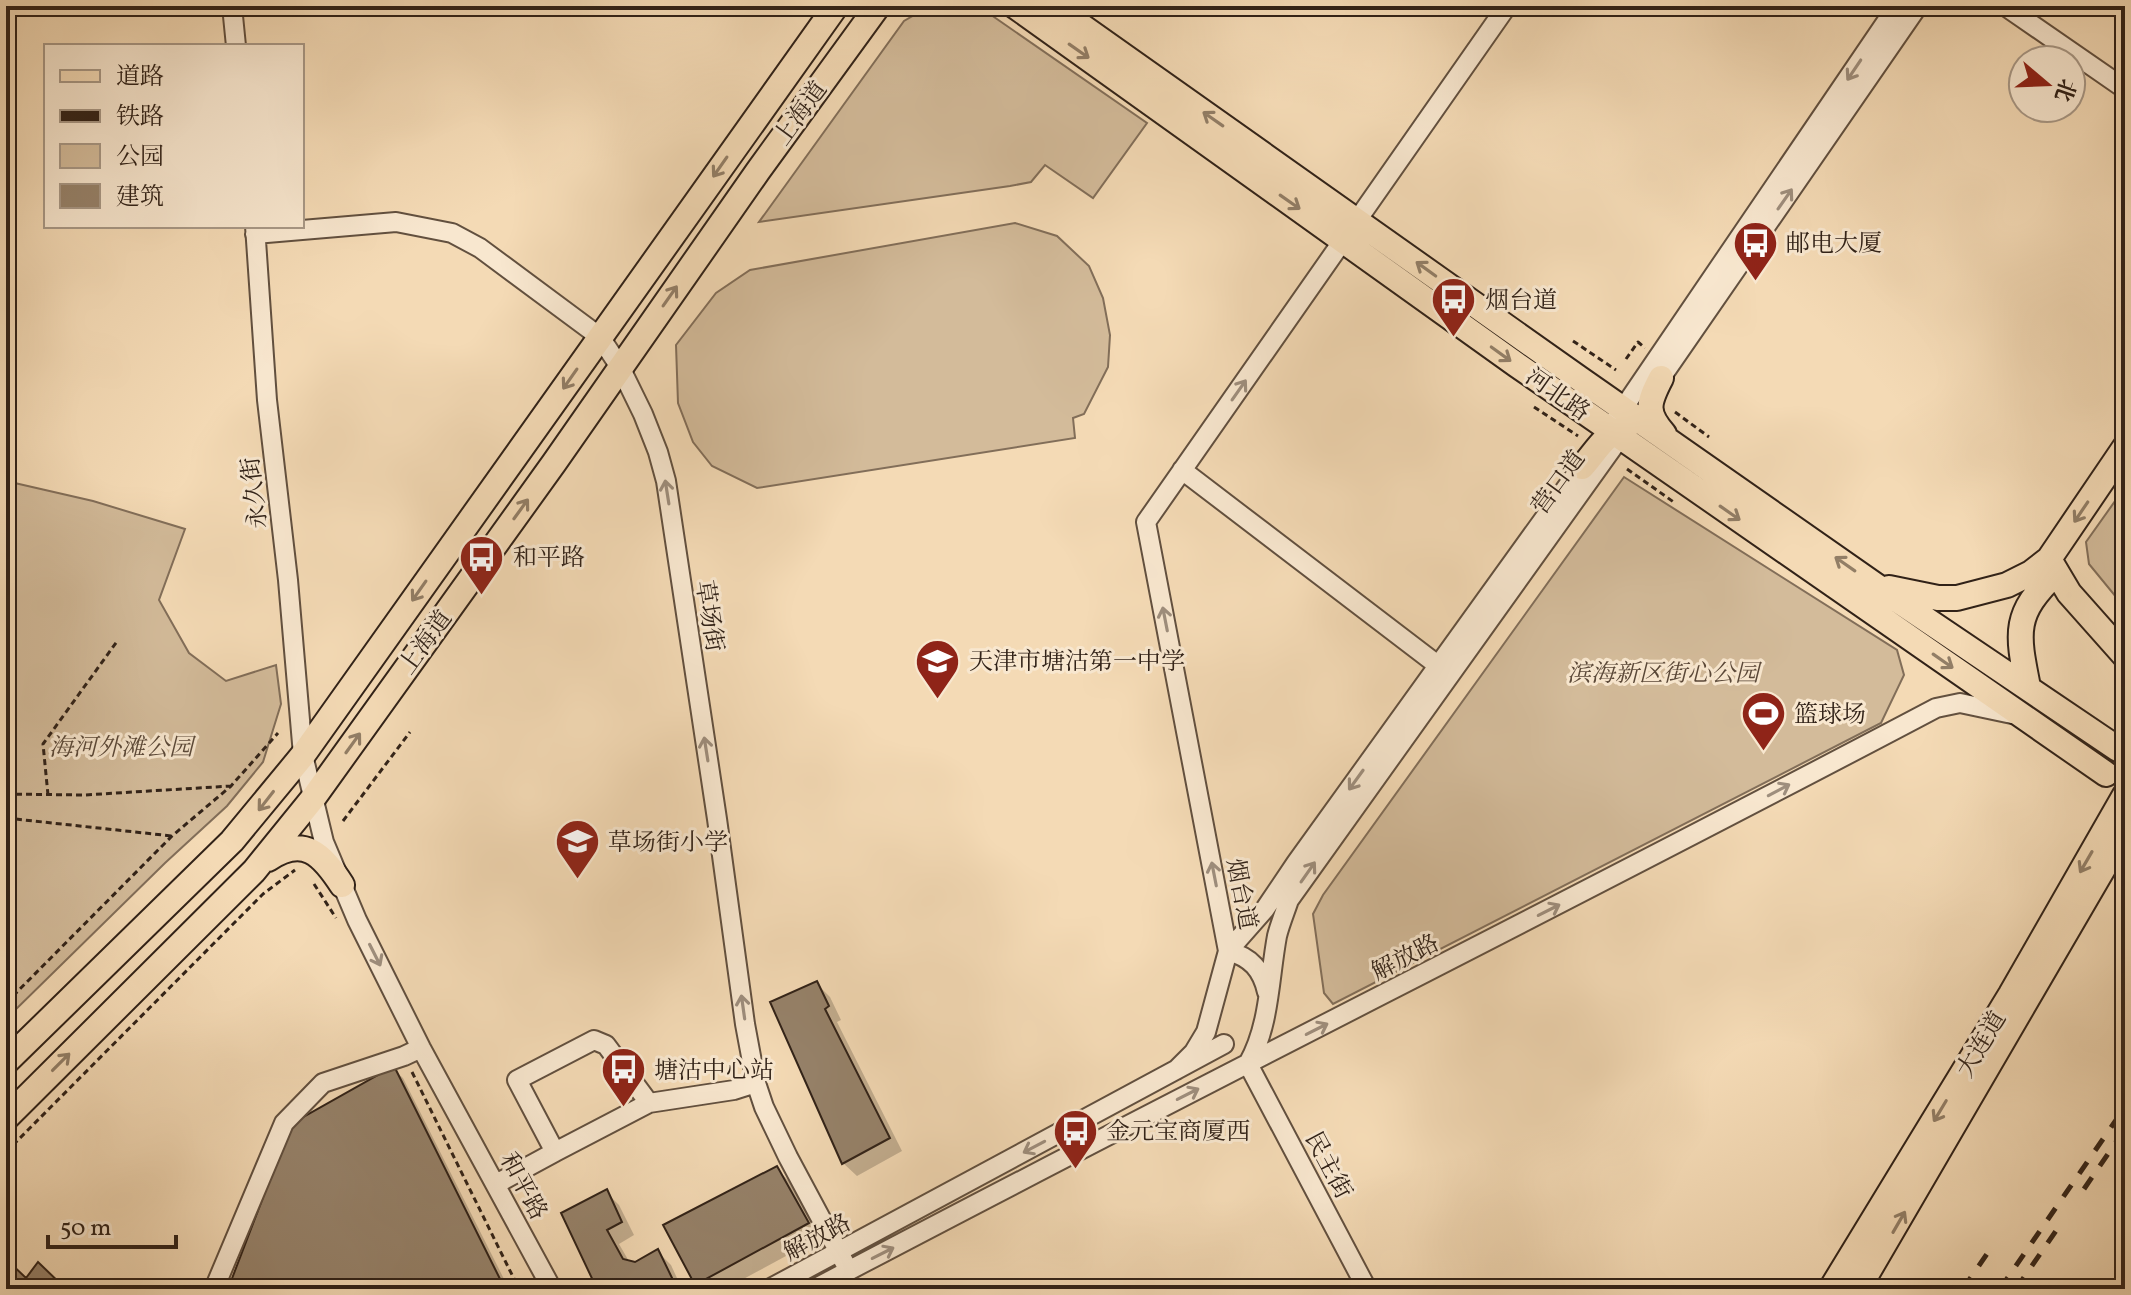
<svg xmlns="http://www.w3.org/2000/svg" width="2131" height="1295" viewBox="0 0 2131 1295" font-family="Vollkorn,'Noto Serif SC',serif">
	<rect width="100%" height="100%" fill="#f4dab5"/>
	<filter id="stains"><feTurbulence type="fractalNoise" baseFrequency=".0025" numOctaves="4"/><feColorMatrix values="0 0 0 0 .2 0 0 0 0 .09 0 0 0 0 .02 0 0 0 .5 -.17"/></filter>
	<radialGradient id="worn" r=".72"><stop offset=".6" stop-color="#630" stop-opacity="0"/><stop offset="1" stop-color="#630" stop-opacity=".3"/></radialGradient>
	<path fill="#d3bb9a" stroke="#826e59" stroke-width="2" d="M930 6 981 8 1147 123 1093 198 1045 165 1031 182 1010 186 759 222 904 21Z
		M1015 223 1057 236 1089 266 1103 298 1110 335 1108 367 1084 414 1073 418 1075 438 757 488 712 466 693 442 678 403 676 345 716 293 750 270Z
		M1624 477 1897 650 1904 675 1881 723 1333 1004 1324 993 1313 914 1323 895Z
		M6 481 93 501 185 529 159 600 189 653 226 681 276 665 281 704 263 762 227 806 165 863 6 1019Z
		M2125 487V608L2089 564 2086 542Z"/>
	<path fill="#0003" d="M817 984 830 997 841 1020 837 1022 902 1151 857 1176 843 1163Z
		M393 1069 403 1078 509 1289H231Z
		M777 1169 790 1182 821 1237 725 1289H701L696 1284Z
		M606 1192 619 1205 634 1235 619 1244 630 1263 635 1265 657 1251 671 1265 682 1289H599Z"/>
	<path fill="#96826a" stroke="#312218" stroke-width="2" d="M817 981 829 1006 825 1009 890 1138 842 1164 770 1002Z
		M394 1066 505 1289H228L291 1124Z
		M777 1166 809 1223 695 1285 663 1225Z
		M607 1189 622 1222 607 1230 623 1259 635 1262 658 1249 674 1282 660 1289H597L561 1213Z
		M6 1259 26 1278 38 1262 66 1289H6Z"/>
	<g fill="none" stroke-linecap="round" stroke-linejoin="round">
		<defs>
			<path id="minor" d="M232 6 236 46
				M2005 6 2125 89
				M255 226 267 400 288 580 303 755 324 842 357 920 421 1048 552 1289
				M255 234 396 222 452 233 480 248 600 337 620 367 643 414 658 452 666 481 717 819 745 1024 756 1083 764 1107 788 1157 849 1271
				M1654 388 1918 6
				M1616 419 1897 6
				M1182 470 1448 673
				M1228 951 1265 909 1296 863 1587 459
				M1228 951C1251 957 1262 970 1267 992
				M1248 1064C1270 1025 1269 979 1277 936 1280 924 1285 912 1289 900L1621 436
				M1248 1064 1367 1289
				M1176 1070 1194 1052 1206 1032 1228 951 1146 522 1507 6
				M649 1103 555 1152 517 1080 594 1040 606 1045 649 1103 734 1090 756 1083
				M496 1184 555 1152
				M214 1289 284 1123 323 1083 404 1056 421 1048
				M769 1289 1224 1044
				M814 1289C1186 1092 1563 905 1936 708L1960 703 2012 714"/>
			<path id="major" d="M1015 6 1517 365 2106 774
				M1053 6 1580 379 1875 585 2118 749
				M1661 378C1648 403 1645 412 1664 434
				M1582 467C1595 453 1606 431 1626 428
				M2050 561 2069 593 2125 656
				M1889 588 1938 598H1957L2007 585 2031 573 2049 559 2125 447
				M2028 687C2017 632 2013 614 2056 573
				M268 859C304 835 322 854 342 885
				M6 1062 232 841 303 755 836 6
				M6 1118 254 871 314 797 554 463 758 171 878 6
				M1831 1289 2011 994 2125 795
				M1858 1289 2125 831"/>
		</defs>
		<use href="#minor" stroke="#62503f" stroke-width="22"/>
		<use href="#major" stroke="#312218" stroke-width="28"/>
		<path stroke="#312218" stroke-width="3" stroke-dasharray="6 4" stroke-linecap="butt" d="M1573 341 1616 370
			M1626 359 1638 342 1645 348
			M1534 407 1578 436
			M1675 412 1709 437
			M1627 469 1675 503
			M6 794 84 795 231 786
			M48 795 43 744 118 640
			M6 818 172 836
			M343 821 410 732
			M314 884 336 918
			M6 1003 172 836 231 786 278 733
			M412 1072 519 1289
			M6 1152 263 894 295 870"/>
		<use href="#minor" stroke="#f8e7cf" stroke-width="18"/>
		<use href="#major" stroke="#f4dab5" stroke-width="24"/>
		<path stroke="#312218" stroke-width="5" stroke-dasharray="14 14" stroke-linecap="butt" d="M2084 1189 2125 1129
			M1963 1289 1993 1245
			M2000 1289 2125 1107
			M2016 1289 2062 1222"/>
	</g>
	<defs><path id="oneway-shaft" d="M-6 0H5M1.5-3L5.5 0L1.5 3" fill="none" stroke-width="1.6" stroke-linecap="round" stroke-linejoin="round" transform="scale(2)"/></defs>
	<g stroke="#927e66">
		<use href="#oneway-shaft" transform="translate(1079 51) rotate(35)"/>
		<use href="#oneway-shaft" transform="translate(1213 119) rotate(-145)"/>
		<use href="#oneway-shaft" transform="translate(720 167) rotate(125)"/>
		<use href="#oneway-shaft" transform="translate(1290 202) rotate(35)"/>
		<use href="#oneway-shaft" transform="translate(1426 269) rotate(-144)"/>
		<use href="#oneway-shaft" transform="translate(670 296) rotate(-55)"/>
		<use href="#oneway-shaft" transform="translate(1501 354) rotate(36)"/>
		<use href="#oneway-shaft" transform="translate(570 379) rotate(125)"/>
		<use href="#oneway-shaft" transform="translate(521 509) rotate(-54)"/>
		<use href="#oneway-shaft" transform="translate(2081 512) rotate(124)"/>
		<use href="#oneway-shaft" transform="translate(1730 513) rotate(35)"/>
		<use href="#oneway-shaft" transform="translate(1845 564) rotate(-145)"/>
		<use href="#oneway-shaft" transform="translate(419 591) rotate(125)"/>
		<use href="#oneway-shaft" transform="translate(1943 661) rotate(35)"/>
		<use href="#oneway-shaft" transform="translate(353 743) rotate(-54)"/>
		<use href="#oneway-shaft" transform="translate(266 801) rotate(128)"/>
		<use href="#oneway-shaft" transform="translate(2086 862) rotate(120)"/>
		<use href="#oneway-shaft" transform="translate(61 1062) rotate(-45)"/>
		<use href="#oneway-shaft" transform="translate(1940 1111) rotate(121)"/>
		<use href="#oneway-shaft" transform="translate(1899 1222) rotate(-60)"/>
	</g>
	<g stroke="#9e8e7d">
		<use href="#oneway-shaft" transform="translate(1854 70) rotate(124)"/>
		<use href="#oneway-shaft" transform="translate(1785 199) rotate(-55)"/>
		<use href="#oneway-shaft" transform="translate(1239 390) rotate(-55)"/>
		<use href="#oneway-shaft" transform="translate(667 492) rotate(-99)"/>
		<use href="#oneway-shaft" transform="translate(1165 619) rotate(-101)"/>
		<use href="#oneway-shaft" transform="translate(706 749) rotate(-99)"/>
		<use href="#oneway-shaft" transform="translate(1356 780) rotate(126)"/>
		<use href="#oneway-shaft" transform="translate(1779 790) rotate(-28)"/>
		<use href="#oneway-shaft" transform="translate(1308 872) rotate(-55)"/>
		<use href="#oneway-shaft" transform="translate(1214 874) rotate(-101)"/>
		<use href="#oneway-shaft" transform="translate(1549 910) rotate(-27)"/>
		<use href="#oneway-shaft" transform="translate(375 955) rotate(63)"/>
		<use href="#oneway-shaft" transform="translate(743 1007) rotate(-98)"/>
		<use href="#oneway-shaft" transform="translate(1317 1029) rotate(-27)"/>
		<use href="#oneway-shaft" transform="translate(1188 1094) rotate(-27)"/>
		<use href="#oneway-shaft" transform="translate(1034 1147) rotate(152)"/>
		<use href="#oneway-shaft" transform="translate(883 1253) rotate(-27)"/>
	</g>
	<defs>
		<symbol id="bus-pin" viewBox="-11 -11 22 30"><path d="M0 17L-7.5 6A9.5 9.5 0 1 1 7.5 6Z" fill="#8f2418" stroke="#f8e7cf"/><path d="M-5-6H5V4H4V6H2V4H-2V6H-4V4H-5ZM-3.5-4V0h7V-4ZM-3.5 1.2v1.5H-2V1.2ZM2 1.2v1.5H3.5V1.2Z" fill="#fff"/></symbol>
		<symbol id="school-pin" viewBox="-11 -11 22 30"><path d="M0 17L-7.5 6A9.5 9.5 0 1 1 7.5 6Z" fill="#8f2418" stroke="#f8e7cf"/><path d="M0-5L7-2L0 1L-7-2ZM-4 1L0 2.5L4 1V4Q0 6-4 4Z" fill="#fff"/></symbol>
		<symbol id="stadium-pin" viewBox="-11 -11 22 30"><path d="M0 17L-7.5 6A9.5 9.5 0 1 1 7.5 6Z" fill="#8f2418" stroke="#f8e7cf"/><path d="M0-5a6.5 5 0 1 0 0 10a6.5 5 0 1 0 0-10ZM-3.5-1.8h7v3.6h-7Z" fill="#fff"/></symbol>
	</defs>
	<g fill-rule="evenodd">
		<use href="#bus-pin" x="1730" y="218" width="51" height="69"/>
		<use href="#bus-pin" x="1428" y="274" width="51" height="69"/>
		<use href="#bus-pin" x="456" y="532" width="51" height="69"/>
		<use href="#school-pin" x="912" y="636" width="51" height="69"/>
		<use href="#stadium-pin" x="1738" y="688" width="51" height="69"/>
		<use href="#school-pin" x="552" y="816" width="51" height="69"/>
		<use href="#bus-pin" x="598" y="1044" width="51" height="69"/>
		<use href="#bus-pin" x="1050" y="1106" width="51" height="69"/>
	</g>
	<g text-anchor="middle" stroke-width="6" stroke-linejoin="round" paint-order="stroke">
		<g font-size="24" fill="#312218" stroke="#f8e7cf">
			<text transform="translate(800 113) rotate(-54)" y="8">上海道</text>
			<text transform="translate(1558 394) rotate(35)" y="8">河北路</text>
			<text transform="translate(1558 482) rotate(-54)" y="8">营口道</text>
			<text transform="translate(254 493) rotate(-97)" y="8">永久街</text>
			<text transform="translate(710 616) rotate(81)" y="8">草场街</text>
			<text transform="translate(425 642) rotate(-54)" y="8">上海道</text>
			<text transform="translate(1242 894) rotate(79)" y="8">烟台道</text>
			<text transform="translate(1405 957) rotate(-27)" y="8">解放路</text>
			<text transform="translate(1981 1044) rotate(-59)" y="8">大连道</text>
			<text transform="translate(1329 1165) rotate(62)" y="8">民主街</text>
			<text transform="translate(524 1186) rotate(62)" y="8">和平路</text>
			<text transform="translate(817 1237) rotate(-28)" y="8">解放路</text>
		</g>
		<g font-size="24" fill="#312218" stroke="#f8e7cf" text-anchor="start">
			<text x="1786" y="251">邮电大厦</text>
			<text x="1485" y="308">烟台道</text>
			<text x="513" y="565">和平路</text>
			<text x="969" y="669">天津市塘沽第一中学</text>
			<text x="1794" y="722">篮球场</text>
			<text x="608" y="850">草场街小学</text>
			<text x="654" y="1078">塘沽中心站</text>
			<text x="1106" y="1139">金元宝商厦西</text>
		</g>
		<g font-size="24" font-style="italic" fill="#5a4838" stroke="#f8e7cf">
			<text x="1663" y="681">滨海新区街心公园</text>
			<text x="121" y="755">海河外滩公园</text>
		</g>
	</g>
	<rect width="2131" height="1295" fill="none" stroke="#f4dab5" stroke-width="32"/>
	<rect x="8" y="8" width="2115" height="1279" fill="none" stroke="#312218" stroke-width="4"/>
	<rect x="16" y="16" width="2099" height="1263" fill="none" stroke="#312218" stroke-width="2"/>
	<rect x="44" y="44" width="260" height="184" fill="#f8e7cf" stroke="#a89886" stroke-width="2"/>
	<rect x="60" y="70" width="40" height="12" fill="#f4dab5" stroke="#a89886" stroke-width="2"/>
	<text x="116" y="84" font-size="24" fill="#312218">道路</text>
	<rect x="60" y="110" width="40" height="12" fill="#312218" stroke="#a89886" stroke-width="2"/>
	<text x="116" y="124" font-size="24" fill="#312218">铁路</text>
	<rect x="60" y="144" width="40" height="24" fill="#d3bb9a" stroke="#a89886" stroke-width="2"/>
	<text x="116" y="164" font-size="24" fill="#312218">公园</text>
	<rect x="60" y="184" width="40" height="24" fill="#96826a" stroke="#a89886" stroke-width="2"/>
	<text x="116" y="204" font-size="24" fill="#312218">建筑</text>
	<g transform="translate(2047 84) rotate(109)"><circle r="38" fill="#f8e7cf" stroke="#a89886" stroke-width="2"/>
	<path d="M0-6L14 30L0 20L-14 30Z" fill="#8f2418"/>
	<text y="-12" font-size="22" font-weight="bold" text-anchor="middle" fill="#312218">北</text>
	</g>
	<path d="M48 1235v12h128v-12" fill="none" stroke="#312218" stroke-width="4"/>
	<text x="60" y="1235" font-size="24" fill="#312218" stroke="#f8e7cf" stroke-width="6" paint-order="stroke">50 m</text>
	<rect width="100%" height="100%" filter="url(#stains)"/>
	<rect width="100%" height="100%" fill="url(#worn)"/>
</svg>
